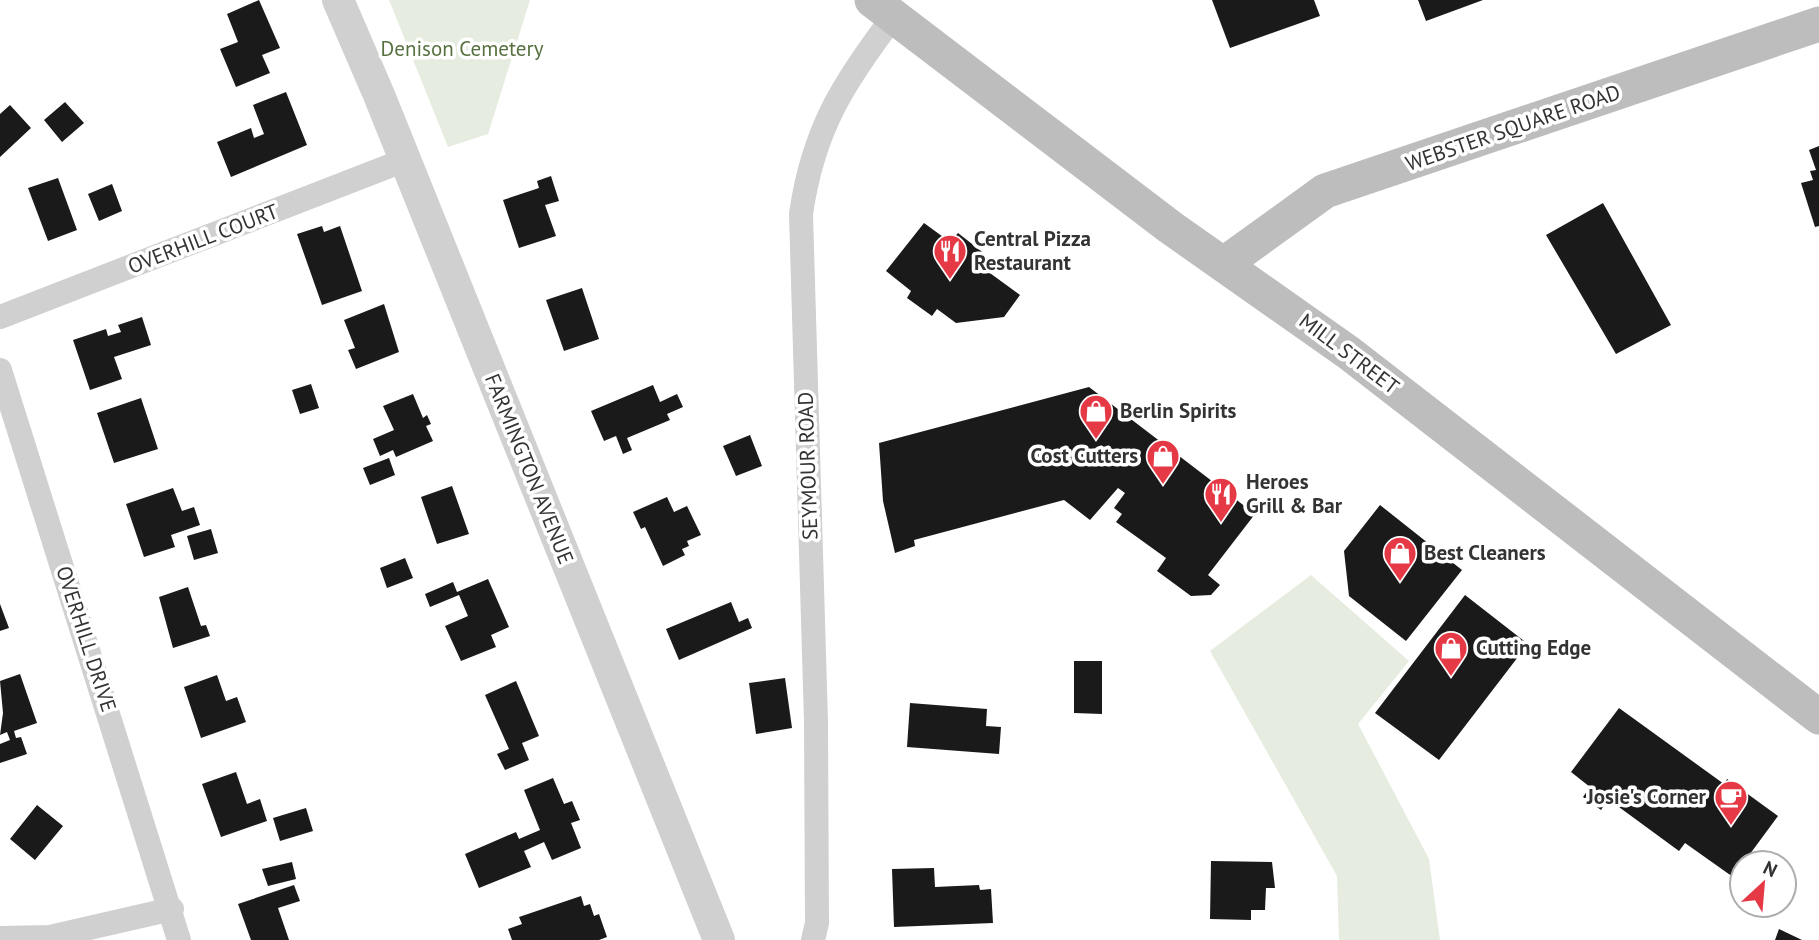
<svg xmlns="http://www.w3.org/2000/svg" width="1819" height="940" viewBox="0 0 1819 940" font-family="'PT Sans',sans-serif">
	<rect width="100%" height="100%" fill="#fff"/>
	<path fill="#e6ecdf" d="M389 0H530L488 134 448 147Z
		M1311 575 1409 661 1358 724 1429 859 1440 940H1339L1337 876 1210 651Z"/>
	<path fill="#1a1a1a" d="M259 0 280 48 262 55 270 73 236 87 220 49 238 42 227 14Z
		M1212 0H1314L1320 16 1230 48Z
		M1418 0H1483L1426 21Z
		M286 92 307 145 231 177 217 142 251 128 254 138 264 134 253 105Z
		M65 102 84 123 62 142 44 120Z
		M10 105 31 128 0 157V114Z
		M1819 146V226L1815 227 1801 183 1813 180 1810 171 1816 170 1809 150Z
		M551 176 559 201 545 205 556 236 519 248 503 200 539 188 537 181Z
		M58 178 77 230 48 241 28 188Z
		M112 184 122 211 99 221 88 194Z
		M1603 203 1671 325 1616 354 1546 235Z
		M924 223 950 242 958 233 990 258 983 268 1020 295 1004 317 956 323 937 309 932 316 907 298 911 291 886 271Z
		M322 226 324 232 340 226 362 291 322 305 297 234Z
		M582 288 599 339 564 351 546 300Z
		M384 304 399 352 356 369 348 350 355 348 344 320Z
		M142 317 151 345 114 357 122 379 90 390 73 340 106 329 108 336 121 332 118 325Z
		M311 384 319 408 300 414 292 390Z
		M653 385 660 402 677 394 683 407 667 414 670 420 627 438 632 450 623 454 616 436 604 441 591 411Z
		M1089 387 1255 514 1208 575 1220 585 1211 595 1191 596 1157 571 1166 558 1116 522 1122 514 1114 508 1125 493 1118 488 1090 520 1064 500 914 540 915 546 895 553 883 501 879 443Z
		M413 394 423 418 427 415 431 424 426 426 433 441 396 457 393 450 380 456 373 439 394 430 383 406Z
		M141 398 158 449 114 463 97 413Z
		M750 435 762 466 736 476 723 446Z
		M389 458 395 475 370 485 363 468Z
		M452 486 469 534 437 544 421 497Z
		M173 488 182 511 194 507 200 525 171 535 175 547 144 557 126 504Z
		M667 497 674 512 687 506 701 535 687 541 689 546 682 549 685 555 663 566 645 527 641 529 633 512Z
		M1380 505 1462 570 1406 641 1349 596 1344 551Z
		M211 529 218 553 194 560 187 536Z
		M405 558 413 578 387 588 380 568Z
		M488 579 509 627 491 635 496 647 461 661 445 626 468 616 459 595 430 607 425 594 453 582 457 592Z
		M188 587 201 626 206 625 210 636 173 648 159 597Z
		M1465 595 1528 644 1439 760 1375 713Z
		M731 602 739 622 748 618 752 628 679 660 666 629Z
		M0 604 9 628 0 631Z
		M1074 661H1102V714L1074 713Z
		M20 674 37 723 14 731 16 738 21 737 27 754 0 763V744L10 740 7 732 0 735 3 713 0 681Z
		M217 675 226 701 237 697 246 722 201 738 184 687Z
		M785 678 792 728 756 734 749 683Z
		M516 681 539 736 522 743 529 760 505 770 497 754 509 749 485 695Z
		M910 703 987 709 986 726 1001 727 999 754 907 747Z
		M1619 708 1724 784 1727 779 1778 816 1733 877 1685 843 1679 851 1608 799 1601 810 1583 797 1590 787 1571 772Z
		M236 772 247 804 260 799 267 821 221 837 202 784Z
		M553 778 564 804 572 801 580 820 571 823 581 848 552 860 544 842 524 851 531 867 479 888 465 854 516 832 519 839 540 830 524 790Z
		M37 805 63 826 35 860 10 839Z
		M306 808 313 831 280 841 273 818Z
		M1211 861 1272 862 1275 888H1266L1265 910H1251V920L1210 919Z
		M292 862 296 879 268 886 262 869Z
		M934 868 935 887 979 885 980 890 991 889 993 923 894 927 892 869Z
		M294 885 300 901 278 908 289 940H251L238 904Z
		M581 896 584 906 590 904 594 916 599 914 607 937 599 940H512L508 929 522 924 519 917Z
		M1779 929 1802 940H1775Z"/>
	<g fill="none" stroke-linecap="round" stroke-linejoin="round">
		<path stroke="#d0d0d0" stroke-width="24" d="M0 317 405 160
			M0 370 179 940
			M0 938 50 937 172 909
			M813 940 817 923 816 722 801 214C813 130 843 83 894 16"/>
		<path stroke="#d0d0d0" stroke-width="32" d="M338 0 379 95 719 940"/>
		<path stroke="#bdbdbd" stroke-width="35" d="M872 0 1170 227 1349 353 1819 717
			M1224 264 1325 191 1819 24"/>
	</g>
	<defs>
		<symbol id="restaurant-pin" viewBox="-11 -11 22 30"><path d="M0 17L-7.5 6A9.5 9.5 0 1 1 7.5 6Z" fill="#e63946" stroke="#fff"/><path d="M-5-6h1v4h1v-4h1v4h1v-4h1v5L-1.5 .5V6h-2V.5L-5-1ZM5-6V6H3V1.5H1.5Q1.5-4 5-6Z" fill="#fff"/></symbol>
		<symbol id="shop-pin" viewBox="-11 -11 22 30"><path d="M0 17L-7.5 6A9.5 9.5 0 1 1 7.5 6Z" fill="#e63946" stroke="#fff"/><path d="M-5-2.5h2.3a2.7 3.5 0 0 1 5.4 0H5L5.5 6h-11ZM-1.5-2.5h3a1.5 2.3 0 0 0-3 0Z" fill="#fff"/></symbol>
		<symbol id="cafe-pin" viewBox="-11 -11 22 30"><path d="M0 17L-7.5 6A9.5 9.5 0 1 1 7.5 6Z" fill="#e63946" stroke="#fff"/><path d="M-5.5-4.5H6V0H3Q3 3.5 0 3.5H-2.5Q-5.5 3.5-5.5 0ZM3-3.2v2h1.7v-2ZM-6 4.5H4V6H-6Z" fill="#fff"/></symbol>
	</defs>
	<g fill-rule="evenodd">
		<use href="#restaurant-pin" x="931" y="232" width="38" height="52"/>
		<use href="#shop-pin" x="1077" y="392" width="38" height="52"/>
		<use href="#shop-pin" x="1144" y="437" width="38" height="52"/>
		<use href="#restaurant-pin" x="1202" y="475" width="38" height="52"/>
		<use href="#shop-pin" x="1381" y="534" width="38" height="52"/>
		<use href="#shop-pin" x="1432" y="629" width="38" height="52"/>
		<use href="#cafe-pin" x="1712" y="778" width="38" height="52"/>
	</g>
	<g text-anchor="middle" stroke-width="7" stroke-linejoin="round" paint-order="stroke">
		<g font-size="21" fill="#56703f" stroke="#fff">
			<text x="462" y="56">Denison Cemetery</text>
		</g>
		<g font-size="21" fill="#333" stroke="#fff">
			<text transform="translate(1513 128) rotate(-19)" y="7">WEBSTER SQUARE ROAD</text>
			<text transform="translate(203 239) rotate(-21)" y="7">OVERHILL COURT</text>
			<text transform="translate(1349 354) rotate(37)" y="7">MILL STREET</text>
			<text transform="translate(808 466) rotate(-92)" y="7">SEYMOUR ROAD</text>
			<text transform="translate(529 469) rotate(68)" y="7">FARMINGTON AVENUE</text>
			<text transform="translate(86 639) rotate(72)" y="7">OVERHILL DRIVE</text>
		</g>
		<g font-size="21" font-weight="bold" fill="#333" stroke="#fff" text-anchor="start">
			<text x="974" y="246">Central Pizza<tspan x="974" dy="24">Restaurant</tspan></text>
			<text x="1120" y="418">Berlin Spirits</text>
			<text x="1138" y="463" text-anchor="end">Cost Cutters</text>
			<text x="1246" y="489">Heroes<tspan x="1246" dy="24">Grill &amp; Bar</tspan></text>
			<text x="1424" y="560">Best Cleaners</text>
			<text x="1476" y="655">Cutting Edge</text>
			<text x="1706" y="804" text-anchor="end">Josie's Corner</text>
		</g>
	</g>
	<g transform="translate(1763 884) rotate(26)"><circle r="33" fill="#ffffff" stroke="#adadad" stroke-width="2"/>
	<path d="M0-5L12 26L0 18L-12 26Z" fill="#e63946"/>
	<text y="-10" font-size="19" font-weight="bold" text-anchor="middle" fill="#333333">N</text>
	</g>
</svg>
